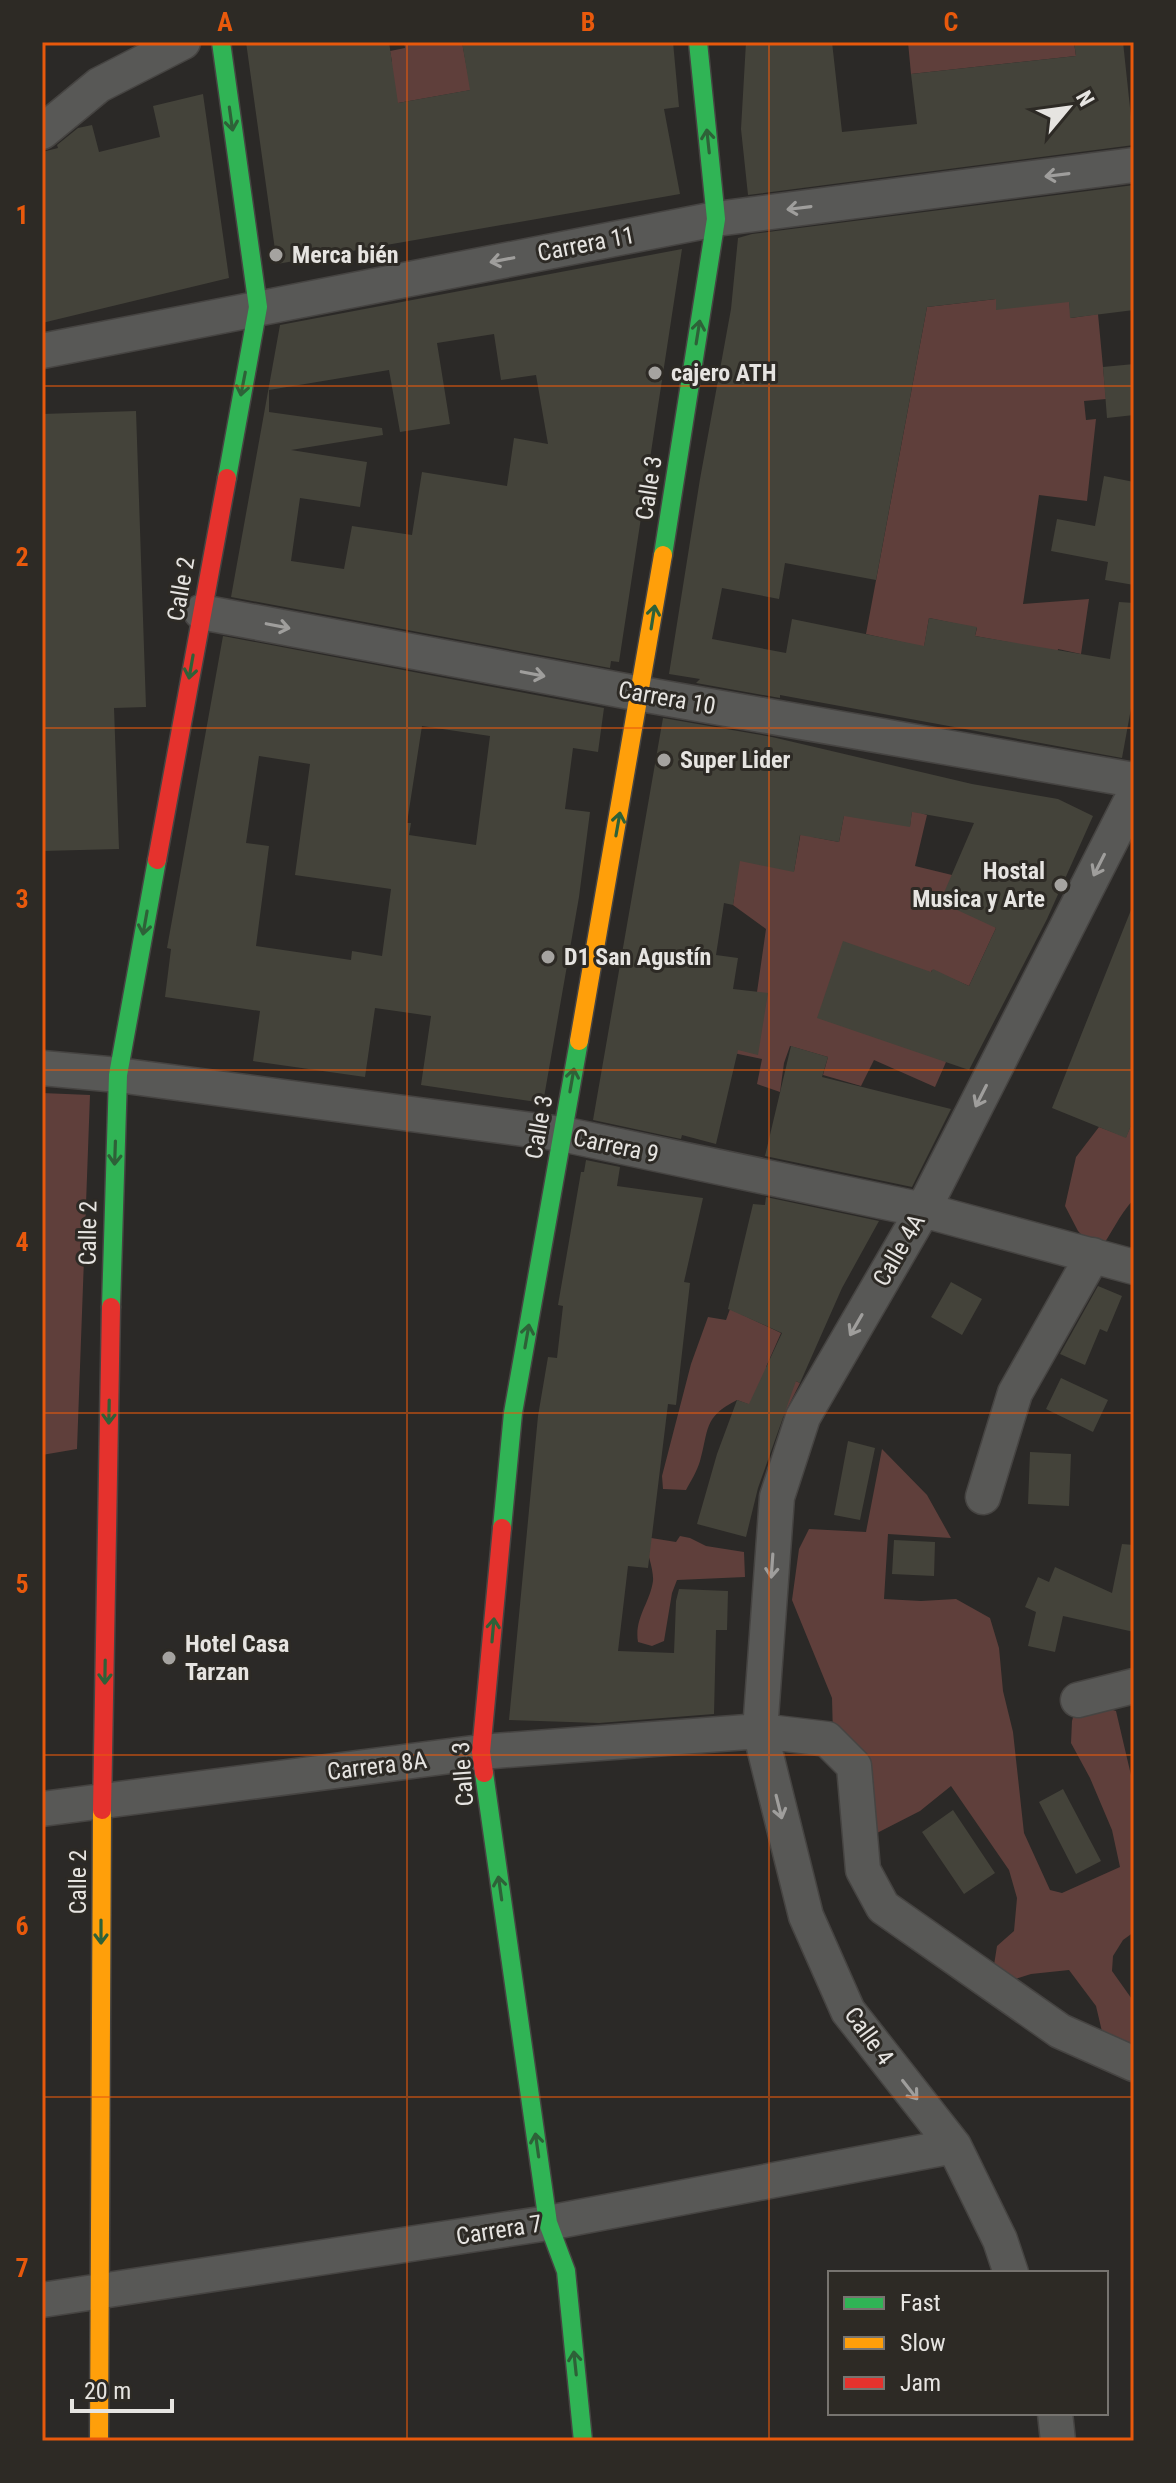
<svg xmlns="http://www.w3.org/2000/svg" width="1176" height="2483" viewBox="0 0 1176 2483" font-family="'Roboto Condensed',sans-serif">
	<rect width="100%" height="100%" fill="#2b2927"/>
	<path fill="#5f3f3b" d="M404 42H462L471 90 359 110 392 62 390 51 405 48Z
		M908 42H1074L1076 56 911 74Z
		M996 299V309L1069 300 1071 318 1098 314 1106 399 1084 401 1086 420 1096 419 1087 501 1039 495 1023 604 1089 599 1081 654 1058 649 1050 690 1008 642 975 636 977 628 929 618 924 647 866 634 927 307Z
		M805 808 818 810 813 837 839 842 844 815 910 826 912 810 927 815 915 866 952 875 996 928 969 986 932 970 913 1012 950 1053 935 1087 874 1060 861 1086 823 1075 828 1057 790 1046 784 1063 780 1092 757 1084 762 1059 724 1051 757 992 766 929 733 905 740 853 794 871Z
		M42 1093 90 1095 77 1449 42 1455Z
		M1134 1118V1199C1118 1216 1112 1234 1098 1252L1078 1231 1065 1206 1076 1157 1099 1127 1126 1137Z
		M730 1309 781 1333 766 1367 800 1383 783 1417 737 1400C703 1417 709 1430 700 1461 697 1471 691 1481 686 1490L663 1489 662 1476 691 1364 708 1317 726 1320Z
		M882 1449 927 1495 951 1538 888 1534 884 1599 921 1601 956 1599 990 1618 999 1648 1003 1691 1013 1732 1024 1833 1050 1890 1062 1893 1120 1867 1112 1830 1090 1778 1071 1743 1072 1721 1076 1707 1094 1704 1116 1711 1134 1788V1932L1123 1940 1113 1956 1112 1971 1134 2002V2056L1104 2040 1096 2006 1069 1970 1031 1974 1012 1980 994 1965 997 1946 1014 1931 1017 1898 1009 1870 951 1786 920 1811 877 1833 854 1817 833 1736 832 1698 792 1600 799 1549 809 1529 866 1532Z
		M680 1536 690 1538 706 1546 744 1552 745 1577 677 1580 672 1593 664 1641 652 1646 638 1642C634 1618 650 1603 653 1581 654 1569 646 1551 645 1537L676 1542Z"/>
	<path fill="#44433a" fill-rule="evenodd" d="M246 42H389L398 103 470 90 462 42H673L679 107 664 109 680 194 277 264Z
		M746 42H832L842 132 917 124 911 74 1076 56 1074 42H1123L1134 145 748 195 741 129Z
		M203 94 229 278 42 323V152L58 148 57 145 78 128 92 125 99 152 160 137 153 106Z
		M1134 185V310L1070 318 1069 302 996 310V299L927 307 876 580 785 563 779 599 722 588 712 639 786 653 792 619 924 646 929 618 977 627 975 636 1110 659 1119 602 1134 603V692L1122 758 780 695V698L696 683 700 679 669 674 700 479 731 309 738 238 752 234Z
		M682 249 619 662 611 661 610 668 231 597 280 325ZM494 334 501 380 536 375 548 444 514 438 507 486 422 472 412 535 352 526 344 569 291 561 300 498 360 507 367 462 291 450 383 435 382 428 269 412V390L389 370 400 432 450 424 437 343Z
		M1134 364V415L1107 418 1103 367Z
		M136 411 146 707 114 708 119 849 42 851V414Z
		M1104 476 1134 482V585L1105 580 1108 562 1051 551 1057 519 1095 526Z
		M223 636 604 708 598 752 573 748 565 809 590 812 579 897 543 1103 421 1085 431 1016 375 1008 365 1077 253 1061 260 1011 165 997 171 949 167 948ZM422 726 490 736 476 845 409 835 411 823H407ZM259 756 310 764 295 875 391 889 382 956 352 951 351 960 256 946 269 846 246 843Z
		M663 718 772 737 972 784 1058 799 1093 816 1047 919 969 1070 817 1018 843 941 931 972 933 969 969 986 996 928 940 902 974 823 912 812 910 827 844 816 839 842 800 835 794 872 740 861 733 905 724 903 716 955 738 958 733 989 768 993 758 1055 738 1050 716 1144 682 1135 681 1139 593 1120Z
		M1133 905 1134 1118 1126 1138 1052 1108Z
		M791 1046 828 1057 822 1077 951 1109 912 1187 765 1156Z
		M586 1160 620 1167 617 1186 703 1198 684 1282 690 1283 682 1353 676 1405 668 1404 648 1568 628 1566 618 1651 674 1653 676 1601 679 1589 728 1591 727 1630H716L714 1714 599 1723 509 1720 538 1416 548 1357 557 1358 563 1306 558 1305 581 1172H584Z
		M766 1197 879 1221 842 1288 800 1383 796 1381 758 1488 746 1537 697 1524 717 1454 737 1400 749 1404 782 1333 728 1309 753 1204 765 1205Z
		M951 1282 982 1299 962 1335 931 1317Z
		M1098 1286 1122 1296 1107 1332 1100 1329 1085 1365 1060 1354Z
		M1061 1378 1108 1400 1093 1432 1046 1409Z
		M848 1441 875 1448 860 1520 834 1515Z
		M1030 1452 1071 1454 1069 1506 1028 1504Z
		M894 1540 935 1542 934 1576 892 1574Z
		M1122 1544 1134 1545V1632L1063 1616 1055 1652 1028 1646 1036 1612 1025 1607 1038 1577 1049 1582 1055 1567 1112 1593Z
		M1063 1789 1101 1861 1076 1874 1039 1802Z
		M953 1810 995 1873 964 1894 922 1832Z"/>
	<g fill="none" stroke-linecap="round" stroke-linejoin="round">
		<defs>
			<path id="street" d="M42 132 99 85 183 42
				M42 351 716 219 1134 165
				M201 612 641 694 1134 780
				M42 1068 118 1075 562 1134 923 1210 1134 1267
				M983 1497 1015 1393 1093 1255
				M1078 1700 1134 1686
				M42 1809 481 1752 760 1731 827 1739 854 1766 863 1870 883 1907 1060 2031 1134 2064
				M1011 2273 1000 2240 954 2146 848 2011 806 1916 760 1731 777 1497 803 1417 923 1210 1134 795
				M42 2300 548 2223 954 2146
				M1055 2413 1058 2441"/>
			<path id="fast" d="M221 42 258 307 227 478
				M663 555 716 219 698 42
				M111 1307 118 1075 157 860
				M502 1528 513 1413 579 1041
				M484 1773 548 2223 566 2271 583 2441"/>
			<path id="slow" d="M579 1041 663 555
				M99 2441 102 1810"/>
			<path id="jam" d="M157 860 227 478
				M484 1773 481 1752 502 1528
				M102 1810 111 1307"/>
		</defs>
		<use href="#street" stroke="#464442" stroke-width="37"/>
		<use href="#fast" stroke="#464442" stroke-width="21"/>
		<use href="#slow" stroke="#464442" stroke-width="21"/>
		<use href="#jam" stroke="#464442" stroke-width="21"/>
		<use href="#street" stroke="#585856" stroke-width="34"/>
		<use href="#fast" stroke="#30b455" stroke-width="18"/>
		<use href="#slow" stroke="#ff9f0a" stroke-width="18"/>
		<use href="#jam" stroke="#e5322d" stroke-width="18"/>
	</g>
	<defs><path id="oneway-shaft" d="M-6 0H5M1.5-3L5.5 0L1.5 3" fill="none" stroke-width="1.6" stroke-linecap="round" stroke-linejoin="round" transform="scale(2)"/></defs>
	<g stroke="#2e6138">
		<use href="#oneway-shaft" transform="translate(231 119) rotate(82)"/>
		<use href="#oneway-shaft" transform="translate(708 141) rotate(-96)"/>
		<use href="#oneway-shaft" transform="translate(698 332) rotate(-81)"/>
		<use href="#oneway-shaft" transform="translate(243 384) rotate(101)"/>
		<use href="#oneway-shaft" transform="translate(653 617) rotate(-81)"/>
		<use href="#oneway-shaft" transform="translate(191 667) rotate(100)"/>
		<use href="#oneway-shaft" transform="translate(618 824) rotate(-80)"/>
		<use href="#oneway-shaft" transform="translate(145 923) rotate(100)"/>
		<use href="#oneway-shaft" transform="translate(572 1080) rotate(-80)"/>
		<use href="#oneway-shaft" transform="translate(115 1153) rotate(92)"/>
		<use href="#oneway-shaft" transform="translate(527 1336) rotate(-80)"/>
		<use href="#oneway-shaft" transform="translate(109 1412) rotate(91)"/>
		<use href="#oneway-shaft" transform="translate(493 1630) rotate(-85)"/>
		<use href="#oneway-shaft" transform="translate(105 1672) rotate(91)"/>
		<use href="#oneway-shaft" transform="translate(500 1888) rotate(-98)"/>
		<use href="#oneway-shaft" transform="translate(101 1932) rotate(90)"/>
		<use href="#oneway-shaft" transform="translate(537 2145) rotate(-98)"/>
		<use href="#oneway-shaft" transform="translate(575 2363) rotate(-96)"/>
	</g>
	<g stroke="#9f9e9c">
		<use href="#oneway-shaft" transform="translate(1057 175) rotate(173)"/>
		<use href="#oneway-shaft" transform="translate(799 208) rotate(173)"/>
		<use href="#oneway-shaft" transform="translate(502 260) rotate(169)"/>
		<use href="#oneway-shaft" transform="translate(278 626) rotate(11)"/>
		<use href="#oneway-shaft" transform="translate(533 674) rotate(11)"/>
		<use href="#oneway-shaft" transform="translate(1099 865) rotate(117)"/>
		<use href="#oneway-shaft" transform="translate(981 1096) rotate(117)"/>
		<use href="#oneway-shaft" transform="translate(856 1325) rotate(120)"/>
		<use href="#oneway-shaft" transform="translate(772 1566) rotate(94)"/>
		<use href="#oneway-shaft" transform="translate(779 1807) rotate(76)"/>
		<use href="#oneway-shaft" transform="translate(910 2090) rotate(52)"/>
	</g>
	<path fill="none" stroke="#e8590c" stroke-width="2" stroke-opacity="0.55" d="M407 42V2441M769 42V2441M42 386H1134M42 728H1134M42 1070H1134M42 1413H1134M42 1755H1134M42 2097H1134"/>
	<g fill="#a5a3a0" stroke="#2d2a25" stroke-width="3">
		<circle cx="276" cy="255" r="8"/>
		<circle cx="655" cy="373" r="8"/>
		<circle cx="664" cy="760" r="8"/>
		<circle cx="1061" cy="885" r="8"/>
		<circle cx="548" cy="957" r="8"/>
		<circle cx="169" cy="1658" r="8"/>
	</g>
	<g text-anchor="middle" stroke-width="6" stroke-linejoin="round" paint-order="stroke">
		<g font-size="24" fill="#e6e4e1" stroke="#2d2a25">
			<text transform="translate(586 244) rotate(-11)" y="8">Carrera 11</text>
			<text transform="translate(649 488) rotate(-81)" y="8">Calle 3</text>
			<text transform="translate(181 589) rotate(-80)" y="8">Calle 2</text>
			<text transform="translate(667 698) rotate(10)" y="8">Carrera 10</text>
			<text transform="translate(539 1127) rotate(-80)" y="8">Calle 3</text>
			<text transform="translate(616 1146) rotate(12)" y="8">Carrera 9</text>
			<text transform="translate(88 1233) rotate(-89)" y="8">Calle 2</text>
			<text transform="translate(899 1250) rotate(-60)" y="8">Calle 4A</text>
			<text transform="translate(377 1766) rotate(-7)" y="8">Carrera 8A</text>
			<text transform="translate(463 1774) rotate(-94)" y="8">Calle 3</text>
			<text transform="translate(78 1882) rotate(-90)" y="8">Calle 2</text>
			<text transform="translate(869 2036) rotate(54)" y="8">Calle 4</text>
			<text transform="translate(499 2230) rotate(-9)" y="8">Carrera 7</text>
		</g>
		<g font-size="24" font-weight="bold" fill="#e6e4e1" stroke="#2d2a25" text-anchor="start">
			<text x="292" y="263">Merca bién</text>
			<text x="671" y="381">cajero ATH</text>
			<text x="680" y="768">Super Lider</text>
			<text x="1045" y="879" text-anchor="end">Hostal<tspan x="1045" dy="28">Musica y Arte</tspan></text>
			<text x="564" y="965">D1 San Agustín</text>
			<text x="185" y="1652">Hotel Casa<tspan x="185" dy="28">Tarzan</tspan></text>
		</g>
	</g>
	<rect width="1176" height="2483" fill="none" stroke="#2d2a25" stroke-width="88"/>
	<rect x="828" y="2271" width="280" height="144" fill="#2d2a25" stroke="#777470" stroke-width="2"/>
	<rect x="844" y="2297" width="40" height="12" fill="#30b455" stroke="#777470" stroke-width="2"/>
	<text x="900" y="2311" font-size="24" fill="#e6e4e1">Fast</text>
	<rect x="844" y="2337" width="40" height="12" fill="#ff9f0a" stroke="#777470" stroke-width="2"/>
	<text x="900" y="2351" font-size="24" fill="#e6e4e1">Slow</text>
	<rect x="844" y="2377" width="40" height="12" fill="#e5322d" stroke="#777470" stroke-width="2"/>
	<text x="900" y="2391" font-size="24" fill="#e6e4e1">Jam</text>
	<g transform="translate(1068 108) rotate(61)" stroke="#2d2a25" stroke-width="6" paint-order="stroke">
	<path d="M0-6L14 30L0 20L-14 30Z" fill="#e6e4e1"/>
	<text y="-12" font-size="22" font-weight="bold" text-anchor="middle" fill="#e6e4e1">N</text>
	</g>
	<path d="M72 2399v12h100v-12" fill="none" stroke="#e6e4e1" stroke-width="4"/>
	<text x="84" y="2399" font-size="24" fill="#e6e4e1" stroke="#2d2a25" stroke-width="6" paint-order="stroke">20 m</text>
	<rect x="44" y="44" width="1088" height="2395" fill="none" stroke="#e8590c" stroke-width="3"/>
	<g font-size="26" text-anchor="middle" font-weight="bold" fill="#e8590c">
		<text x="225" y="31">A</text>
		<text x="588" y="31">B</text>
		<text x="951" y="31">C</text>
		<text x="22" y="224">1</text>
		<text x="22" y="566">2</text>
		<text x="22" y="908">3</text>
		<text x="22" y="1251">4</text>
		<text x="22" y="1593">5</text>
		<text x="22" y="1935">6</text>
		<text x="22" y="2277">7</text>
	</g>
</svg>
